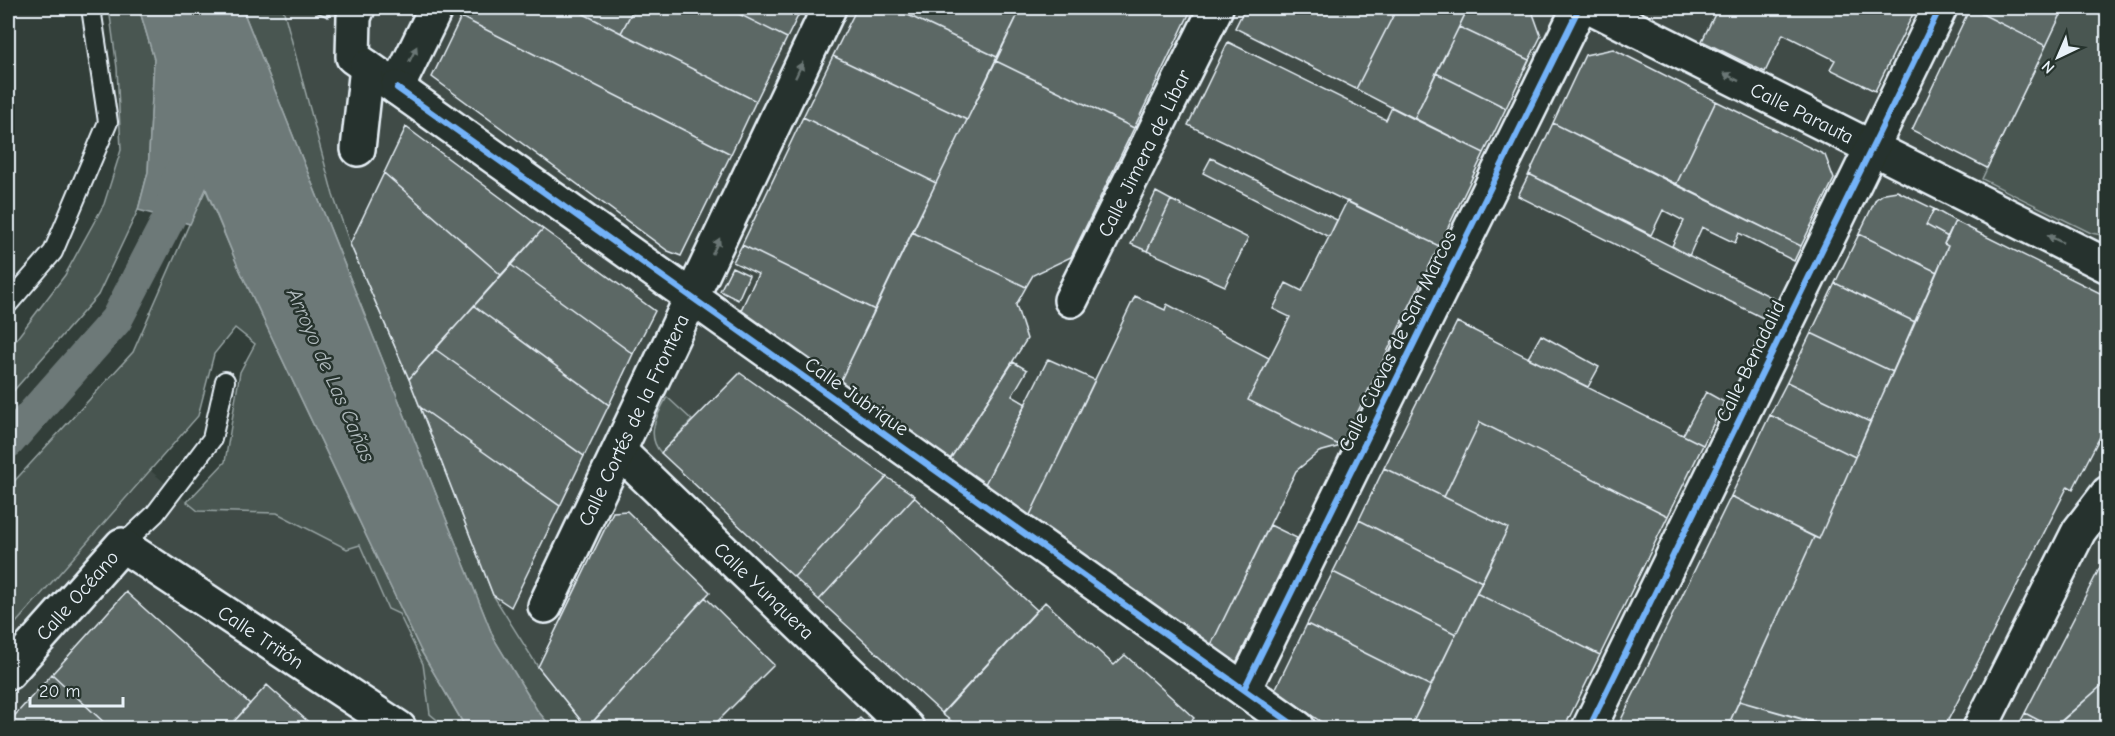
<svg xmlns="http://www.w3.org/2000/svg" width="2115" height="736" viewBox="0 0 2115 736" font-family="'Comic Neue',sans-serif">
	<rect width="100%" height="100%" fill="#323e39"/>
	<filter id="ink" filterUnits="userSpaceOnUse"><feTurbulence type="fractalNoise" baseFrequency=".0167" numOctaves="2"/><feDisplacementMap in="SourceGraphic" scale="12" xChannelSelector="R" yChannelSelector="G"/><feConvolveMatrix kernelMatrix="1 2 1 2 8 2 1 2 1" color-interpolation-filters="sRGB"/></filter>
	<g filter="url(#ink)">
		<path fill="#3f4b46" d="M283 8H2107V728H596L592 723 587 728 538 667 493 595 409 379 350 244 333 195Z
			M151 471 198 511 277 513 347 549 360 545 388 609 399 614 423 664 430 714 447 728H8V632Z"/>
		<path fill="#495651" stroke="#98a4a4" stroke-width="1.5" d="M109 8H139L154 59 148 172 138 210 98 295 8 397V350L65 275 104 204 121 150 117 68Z
			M242 8H283L333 195 350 244 409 379 493 595 538 667 587 728H552L537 710 494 639Z
			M2064 8H2107V236L2091 233 1982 179Z
			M205 188 237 264 421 651 466 728H447L430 714 423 664 399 614 388 609 360 545 347 549 277 513 198 511 187 502 225 462 240 372 255 344 235 328 214 354 198 416 8 632V488L133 352Z
			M667 397 692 420 661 453C645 435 657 415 667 397Z"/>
		<path fill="#6d7978" stroke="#9ea9ab" stroke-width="1.5" d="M139 8H242L494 639 537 710 552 728H466L421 651 237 264 206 189 190 224 138 210 148 172 154 59Z"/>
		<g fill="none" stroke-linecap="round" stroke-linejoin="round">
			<path stroke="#6d7978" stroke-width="33" d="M8 442 116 320 169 218 179 175"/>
		</g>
		<path fill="#5c6865" stroke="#e8f1f8" stroke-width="1.5" d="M307 8H332L328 17Z
			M465 8H572L756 101 731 154 461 17Z
			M572 8H634L621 33Z
			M634 8H727L787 38 756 101 621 33Z
			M727 8H802L787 38Z
			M857 8H893L997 57 967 120 833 56Z
			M893 8H1021L997 57Z
			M1021 8H1192L1134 128 996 61Z
			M1245 8H1397L1356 89 1235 28Z
			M1397 8H1468L1414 119 1356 89Z
			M1468 8H1531L1541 36 1529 60 1459 27Z
			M1718 8H1916L1875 91 1830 69 1835 60 1783 34 1765 72 1702 41Z
			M1970 8 2046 46 1987 168 1912 130Z
			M1970 8H2064L2046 46Z
			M461 17 731 154 681 256 668 251 432 77Z
			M1459 27 1529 60 1506 108 1436 73Z
			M1228 42 1386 120 1392 107 1484 153 1439 246 1188 125Z
			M1613 49 1716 101 1676 185 1553 123 1585 55Z
			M833 56 967 120 936 183 803 117Z
			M996 61 1134 128 1071 257 1033 275 1026 287 912 232Z
			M1436 73 1506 108 1484 153 1414 119Z
			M1716 101 1825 155 1834 179 1801 246 1676 185Z
			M803 117 936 183 875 310 742 245Z
			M1553 123 1801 246 1794 261 1739 233 1735 243 1702 227 1689 256 1672 246 1684 221 1663 210 1651 235 1529 174Z
			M406 127 543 229 501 275 384 173Z
			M1211 158 1337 220 1329 237 1203 173Z
			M384 173 501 275 409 379 350 244Z
			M1529 174 1775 299 1765 319 1518 196Z
			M1897 191 1934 209 1926 225 1948 237 1944 244 1948 246 1937 272 1859 234 1876 199 1885 193Z
			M1156 192 1171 200 1147 251 1131 244Z
			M1171 200 1248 238 1225 286 1147 251Z
			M1347 201 1439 246 1341 446 1248 400 1290 317 1273 309 1286 283 1302 291Z
			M1934 209 1955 221 1948 237 1926 225Z
			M1955 221 2108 297V435L2102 433 2073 489 2068 486 1944 728H1835L1739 701 1814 537 1819 539 1948 246 1944 244Z
			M543 229 655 311 633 354 511 265Z
			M912 232 1026 287 1016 305 1027 339 949 461 839 384Z
			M1859 234 1937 272 1915 322 1835 283Z
			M742 245 875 310 839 384 739 314 758 274 733 262Z
			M511 265 633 354 609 405 474 306Z
			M732 267 749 275 738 300 720 291Z
			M1835 283 1915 322 1893 372 1811 333Z
			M1135 296 1165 310 1167 304 1269 358 1248 400 1341 446 1319 452 1296 471 1211 645 1029 517Z
			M474 306 609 405 584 456 435 349Z
			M1457 322 1703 445 1668 516 1480 422 1444 497 1384 468Z
			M1811 333 1893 372 1870 422 1787 382Z
			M1541 335 1599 367 1588 387 1528 358Z
			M435 349 584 456 560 506 420 407 409 379Z
			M1048 359 1095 380 1029 517 984 486Z
			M1013 362 1027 370 1012 396 1026 404 984 486 949 461Z
			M740 373 887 477 794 577 661 453Z
			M1787 382 1870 422 1855 457 1770 415Z
			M1706 392 1724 402 1703 445 1683 435Z
			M420 407 560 506 511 607 493 595Z
			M1770 415 1855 457 1819 539 1731 496Z
			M1480 422 1668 516 1600 655 1476 593 1508 528 1444 497Z
			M1384 468 1508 528 1482 582 1359 520Z
			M887 477 915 496 819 600 794 577Z
			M1731 496 1814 537 1727 728H1617Z
			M914 497 1037 610 942 713 819 600Z
			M627 511 710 592 587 728 538 667 613 512Z
			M1359 520 1482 582 1456 634 1333 572Z
			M1270 525 1297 538 1236 663 1211 645Z
			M2108 552V680L2053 728 2025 713Z
			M1333 572 1456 634 1431 686 1307 624Z
			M126 592 250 704 228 728H110L52 674Z
			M1476 593 1600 655 1564 728H1410Z
			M705 597 774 665 711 728H596L592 723Z
			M1045 602 1114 665 1125 655 1194 718 1184 728H960L942 714Z
			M1307 624 1431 686 1410 728H1330L1275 690Z
			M52 674 110 728H8V723Z
			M2108 680V728H2054Z
			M267 685 315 728H228Z
			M1739 701 1832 728H1835H1727Z
			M2025 713 2053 728H2017Z
			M860 718 871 728H850Z
			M824 719 834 728H814Z"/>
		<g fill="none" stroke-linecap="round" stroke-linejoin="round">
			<defs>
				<path id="lane" d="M8 304 53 252 108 122 91 8
					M122 545 155 514 212 439 225 381"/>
				<g id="street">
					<path d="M358 8 354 17 353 57 397 88 436 8"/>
					<path id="s1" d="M1593 8 2108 266"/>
					<path d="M397 88 1298 728"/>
					<path d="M358 149 367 67"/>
					<path id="s2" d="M1071 300 1216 8"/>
					<path id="s3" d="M620 452 907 728"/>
					<path id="s4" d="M545 606 829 8"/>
					<path id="s5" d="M8 673 122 545 399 728"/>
					<path d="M1244 689 1579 8"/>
					<path d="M1589 728 1940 8"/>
					<path d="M1980 728 2079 531 2108 493"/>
				</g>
			</defs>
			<use href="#lane" stroke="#e8f1f8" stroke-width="22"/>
			<use href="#street" stroke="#e8f1f8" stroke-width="38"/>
			<use href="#lane" stroke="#26332d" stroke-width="18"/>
			<use href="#street" stroke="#26332d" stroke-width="33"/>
			<defs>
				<path id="cycleway" d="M397 88 1298 728
					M1244 689 1579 8
					M1589 728 1940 8"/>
			</defs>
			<use href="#cycleway" stroke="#26332d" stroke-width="10"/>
			<use href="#cycleway" stroke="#73b2f8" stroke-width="6"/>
		</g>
		<defs><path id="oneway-solid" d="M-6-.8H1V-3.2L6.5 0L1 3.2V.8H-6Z" transform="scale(1.5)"/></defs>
		<g fill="#6a7674">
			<use href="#oneway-solid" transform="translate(413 54) rotate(-64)"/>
			<use href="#oneway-solid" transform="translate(799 70) rotate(-65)"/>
			<use href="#oneway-solid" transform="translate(1731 77) rotate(-153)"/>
			<use href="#oneway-solid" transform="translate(2055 239) rotate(-154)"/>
			<use href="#oneway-solid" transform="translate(716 246) rotate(-65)"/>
		</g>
	</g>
	<g text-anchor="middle" stroke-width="5" stroke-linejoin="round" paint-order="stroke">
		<g font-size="20" fill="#e8f1f8" stroke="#26332d">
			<text dy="7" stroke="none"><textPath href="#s1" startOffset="234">Calle Parauta</textPath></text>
			<text dy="7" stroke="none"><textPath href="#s2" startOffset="164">Calle Jimera de Líbar</textPath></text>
			<text transform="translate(1397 341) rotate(-64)" y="7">Calle Cuevas de San Marcos</text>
			<text transform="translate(1750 361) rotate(-64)" y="7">Calle Benadalid</text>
			<text transform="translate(857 396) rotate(35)" y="7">Calle Jubrique</text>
			<text dy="7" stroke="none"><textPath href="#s4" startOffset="206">Calle Cortés de la Frontera</textPath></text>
			<text dy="7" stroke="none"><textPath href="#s3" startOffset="200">Calle Yunquera</textPath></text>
			<text dy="7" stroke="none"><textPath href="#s5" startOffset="104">Calle Océano</textPath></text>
			<text dy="7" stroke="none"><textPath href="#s5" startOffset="338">Calle Tritón</textPath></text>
		</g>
		<g font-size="21" font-style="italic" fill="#b1bbbe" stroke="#26332d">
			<text transform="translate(331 375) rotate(66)" y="7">Arroyo de Las Cañas</text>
		</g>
	</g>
	<rect width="2115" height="736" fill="none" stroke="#26332d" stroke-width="30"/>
	<rect x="15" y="15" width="2085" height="706" fill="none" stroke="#e8f1f8" stroke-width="2" filter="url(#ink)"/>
	<g transform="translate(2058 57) rotate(224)" stroke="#26332d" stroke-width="4.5" paint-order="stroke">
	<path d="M0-4.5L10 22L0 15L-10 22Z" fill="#e8f1f8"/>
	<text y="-9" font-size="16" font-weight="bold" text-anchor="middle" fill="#e8f1f8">N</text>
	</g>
	<path d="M30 697v9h93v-9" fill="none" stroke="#e8f1f8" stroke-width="3"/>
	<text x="39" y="697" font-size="18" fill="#e8f1f8" stroke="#26332d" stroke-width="4.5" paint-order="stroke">20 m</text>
</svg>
